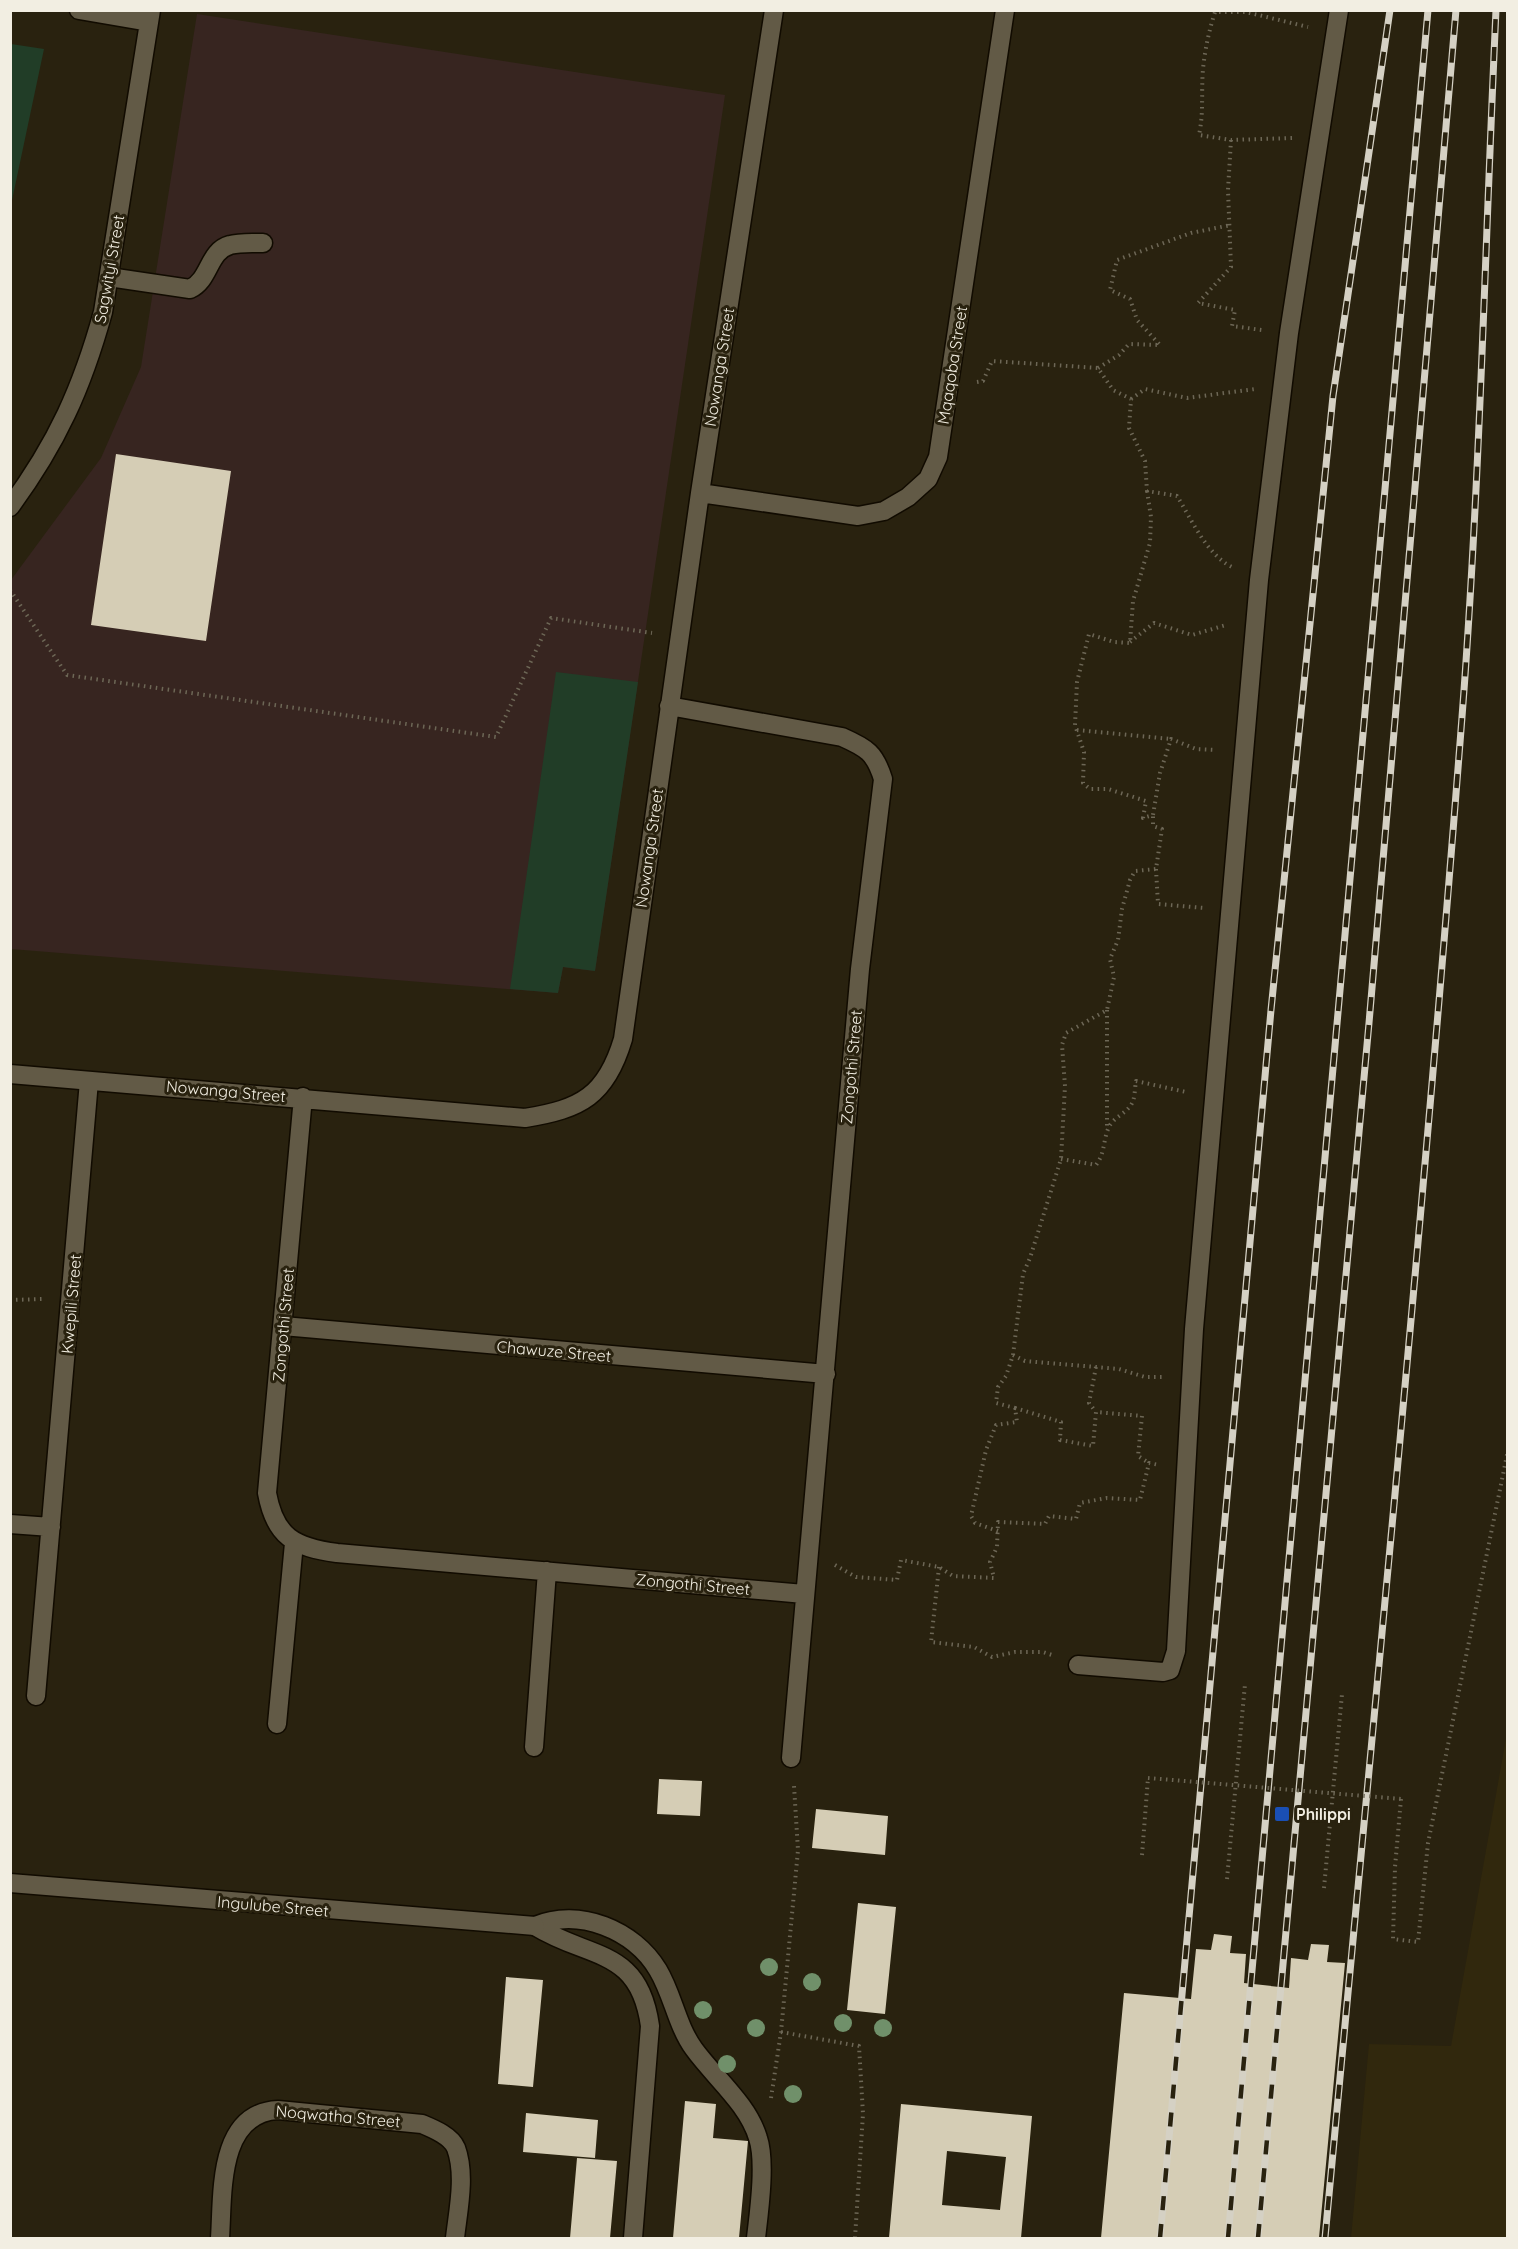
<svg xmlns="http://www.w3.org/2000/svg" width="1518" height="2249" viewBox="0 0 1518 2249" font-family="Quicksand,sans-serif">
	<rect width="100%" height="100%" fill="#29220f"/>
	<path fill="#31280d" d="M1507 1733V2238H1351L1369 2044 1451 2046Z"/>
	<path fill="#372520" d="M197 14 725 95 595 971 563 967 558 993 11 949V580L101 458 141 367Z"/>
	<path fill="#213d27" d="M11 44 44 49 11 205 10 44Z
		M556 672 638 682 595 971 563 967 558 993 510 989Z"/>
	<path fill="#d5cdb5" fill-rule="evenodd" d="M116 454 231 471 206 641 91 625Z
		M659 1779 702 1781 700 1816 657 1814Z
		M816 1809 888 1816 885 1855 812 1848Z
		M858 1903 896 1907 885 2014 847 2010Z
		M1214 1934 1232 1936 1230 1953 1246 1954 1244 1983 1289 1988 1291 1958 1308 1960 1311 1944 1329 1945 1327 1962 1345 1963 1319 2238H1101L1124 1993 1191 1999 1196 1949 1211 1950Z
		M506 1977 543 1980 533 2087 498 2084Z
		M685 2101 716 2104 713 2138 748 2141 739 2238H673Z
		M901 2104 1032 2116 1021 2238H889ZM947 2151 1006 2157 1000 2210 942 2205Z
		M526 2113 598 2120 595 2158 523 2152Z
		M577 2158 617 2161 610 2238H570Z"/>
	<g fill="none" stroke-linecap="round" stroke-linejoin="round">
		<defs>
			<path id="lane" d="M109 277 190 289C210 280 208 251 230 245 240 242 253 243 263 243
				M535 1926C579 1907 634 1930 658 1970 673 1995 677 2026 694 2049 715 2078 748 2104 758 2138 766 2162 759 2212 756 2238
				M535 1926C590 1960 639 1947 650 2026L633 2238"/>
			<path id="street" d="M79 10 149 22
				M700 493 858 516 884 511 908 497 928 479 938 457 1005 10
				M10 507C57 443 82 388 103 312L151 10
				M669 706 842 737C867 748 875 753 883 779L860 969 791 1758
				M10 1074 525 1118C581 1109 606 1096 623 1039L700 493 774 10
				M303 1097 267 1493C275 1537 294 1547 337 1553L804 1594
				M283 1326 826 1374
				M10 1524 51 1527
				M1078 1665 1163 1672 1170 1670 1176 1651 1194 1329 1259 580 1289 333 1339 10
				M36 1696 89 1081
				M277 1724 294 1543
				M534 1747 547 1571
				M10 1883 535 1926
				M220 2238C223 2195 217 2113 278 2110L422 2124C434 2129 451 2136 456 2148 466 2175 458 2211 455 2238"/>
		</defs>
		<use href="#lane" stroke="#110b00" stroke-width="21"/>
		<use href="#street" stroke="#110b00" stroke-width="21"/>
		<path stroke="#6d6756" stroke-width="4" stroke-dasharray="1.5 4.5" stroke-linecap="butt" d="M1292 138 1231 140 1199 135C1204 111 1201 92 1203 69 1205 49 1209 31 1215 12H1246L1308 27
			M1231 140 1228 190 1231 267 1198 303 1235 310 1232 326 1262 330
			M1098 368 1119 355 1129 344 1160 345 1137 320 1130 299 1110 290 1117 260 1191 233 1231 225
			M977 382 983 381 992 361 1098 368 1113 390 1131 399 1129 428 1145 461 1147 491 1177 496C1192 520 1207 556 1234 568
			M1131 399 1145 389 1187 398 1255 389
			M1508 435V466
			M1147 491 1151 517 1150 543 1133 601 1130 643 1114 642 1089 634 1077 682 1075 725 1084 752 1083 783 1090 789H1108L1146 801 1143 818 1153 815 1160 773 1171 739 1196 749 1216 750
			M10 590 67 675 496 737 551 618 652 633
			M1130 642 1154 623 1192 635 1226 625
			M1077 730 1171 739
			M1156 869 1158 904 1204 908
			M1107 1010V1129
			M1061 1159 1096 1165C1105 1153 1103 1142 1108 1129 1113 1116 1128 1114 1133 1101 1135 1095 1135 1087 1136 1081L1186 1092
			M10 1300 43 1299
			M1013 1355 1025 1361 1119 1369 1145 1377H1163
			M1096 1367 1089 1403 1096 1412
			M1015 1408 1061 1422 1060 1440 1093 1446 1096 1412 1142 1416 1138 1456 1149 1463
			M998 1531 975 1523 971 1516 986 1450 996 1425 1017 1422 1015 1408 996 1403 998 1387 1006 1376 1013 1355 1023 1274 1030 1258 1061 1159 1065 1086 1062 1045 1066 1033 1107 1010 1114 977 1110 959 1118 940 1122 909 1130 880 1135 871 1156 869 1162 829 1153 826V815
			M835 1565 856 1577 897 1580 901 1560 939 1567 953 1576 994 1578 990 1562 997 1547 998 1522 1045 1524 1049 1516 1076 1519 1080 1503 1107 1498 1140 1500 1149 1463 1159 1465
			M939 1567 931 1642 974 1647 992 1657 1015 1652H1043L1052 1655
			M1401 1799 1395 1867 1393 1939 1418 1942 1428 1843 1508 1450
			M1142 1855 1148 1778
			M1227 1879 1245 1684
			M1324 1888 1342 1694
			M781 2032 859 2046 863 2114 855 2238
			M771 2098 781 2032 798 1850 794 1786"/>
		<use href="#lane" stroke="#625a46" stroke-width="18"/>
		<use href="#street" stroke="#625a46" stroke-width="18"/>
		<defs>
			<path id="rail" d="M1160 2238 1271 1010 1333 396 1390 10
				M1228 2238 1428 10
				M1258 2238 1369 1023 1456 10
				M1325 2238C1372 1732 1423 1225 1462 717 1480 482 1485 246 1496 10"/>
		</defs>
		<use href="#rail" stroke="#d5d1c4" stroke-width="7"/>
		<use href="#rail" stroke="#29220f" stroke-width="4.5" stroke-dasharray="14" stroke-linecap="butt"/>
		<path stroke="#6d6756" stroke-width="4" stroke-dasharray="1.5 4.5" stroke-linecap="butt" d="M1148 1778 1401 1799"/>
	</g>
	<g fill="#70906a">
		<circle cx="769" cy="1967" r="9"/>
		<circle cx="812" cy="1982" r="9"/>
		<circle cx="703" cy="2010" r="9"/>
		<circle cx="843" cy="2023" r="9"/>
		<circle cx="756" cy="2028" r="9"/>
		<circle cx="883" cy="2028" r="9"/>
		<circle cx="727" cy="2064" r="9"/>
		<circle cx="793" cy="2094" r="9"/>
	</g>
	<rect fill="#1a4fb4" stroke="#29220f" stroke-width="2" x="1274" y="1806" width="16" height="16" rx="3"/>
	<g text-anchor="middle" stroke-width="6" stroke-linejoin="round" paint-order="stroke">
		<g font-size="16" fill="#f2eee2" stroke="#29220f">
			<text transform="translate(109 269) rotate(-80)" y="6">Sagwityi Street</text>
			<text transform="translate(952 365) rotate(-81)" y="6">Mqaqoba Street</text>
			<text transform="translate(719 367) rotate(-81)" y="6">Nowanga Street</text>
			<text transform="translate(649 848) rotate(-82)" y="6">Nowanga Street</text>
			<text transform="translate(851 1067) rotate(-85)" y="6">Zongothi Street</text>
			<text transform="translate(226 1091) rotate(5)" y="6">Nowanga Street</text>
			<text transform="translate(71 1304) rotate(-85)" y="6">Kwepili Street</text>
			<text transform="translate(283 1325) rotate(-85)" y="6">Zongothi Street</text>
			<text transform="translate(554 1351) rotate(5)" y="6">Chawuze Street</text>
			<text transform="translate(693 1584) rotate(5)" y="6">Zongothi Street</text>
			<text transform="translate(273 1906) rotate(5)" y="6">Ingulube Street</text>
			<text transform="translate(338 2116) rotate(5)" y="6">Noqwatha Street</text>
		</g>
		<g font-size="16" font-weight="bold" fill="#f2eee2" stroke="#29220f" text-anchor="start">
			<text x="1296" y="1820">Philippi</text>
		</g>
	</g>
	<rect width="1518" height="2249" fill="none" stroke="#f2eee2" stroke-width="24"/>
</svg>
